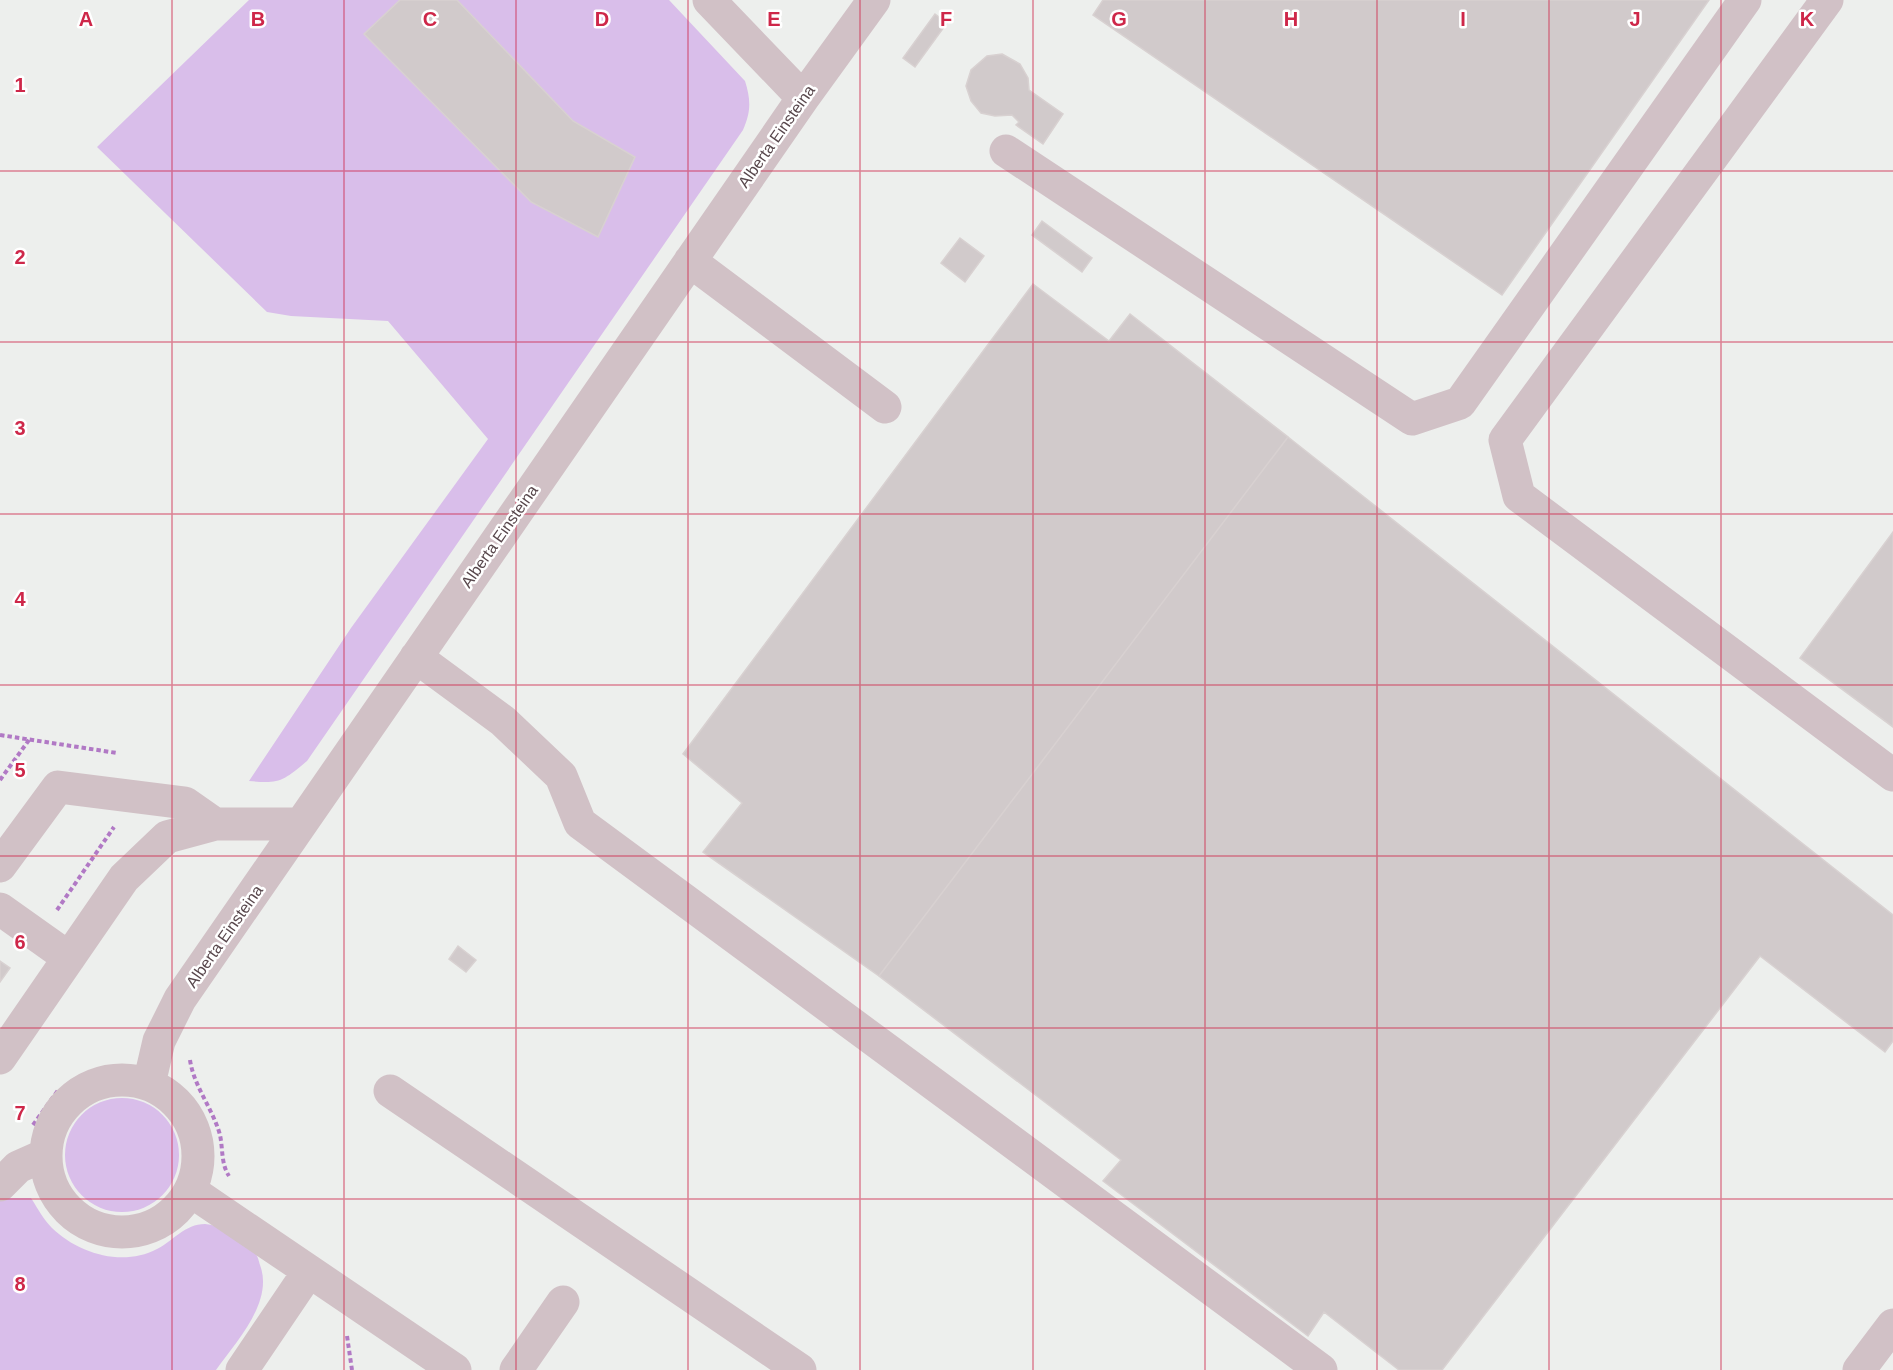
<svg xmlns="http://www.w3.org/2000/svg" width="1893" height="1370" viewBox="0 0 1893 1370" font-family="Helvetica,sans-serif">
	<rect width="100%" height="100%" fill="#edefed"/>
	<path fill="#d9beea" d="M249 0H669L745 81C751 100 751 112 743 130L307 761C283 781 280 784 249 781L351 628 488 439 388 321 291 316 267 312 97 147Z
		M65 1155a57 57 0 1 1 114 0a57 57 0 1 1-114 0Z
		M0 1198H31C38 1209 44 1220 52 1228 79 1254 123 1267 157 1249 173 1241 185 1224 205 1224 220 1225 229 1233 241 1242 245 1245 252 1248 255 1253 258 1256 259 1262 260 1265 274 1302 236 1342 216 1370H0Z"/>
	<path fill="#d1cacb" stroke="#d8d1d1" stroke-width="1.5" d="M400 0H457L573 121 635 157 598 237 531 202 364 34Z
		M1103 0H1709L1502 295 1093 15Z
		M935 14 947 23 915 67 903 58Z
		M1002 54 1020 64 1028 78 1029 90 1063 114 1043 144 1016 125 1019 122 1012 115 995 116 981 113 971 101 966 86 971 70 987 56Z
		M1042 221 1092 258 1082 272 1032 235Z
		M960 238 984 256 965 282 941 263Z
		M1033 284 1109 341 1130 314 1288 437 879 976 703 852 742 803 683 754Z
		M1288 437 1893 915V1041L1885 1052 1760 956 1442 1370H1399L1324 1312 1308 1336 1103 1181 1121 1160 879 976Z
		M1893 532V727L1800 658Z
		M458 946 476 960 466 972 449 959Z
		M0 961 10 968 0 982Z"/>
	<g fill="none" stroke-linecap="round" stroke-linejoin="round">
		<path stroke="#b179c5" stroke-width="4" stroke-dasharray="4.5 3" stroke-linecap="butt" d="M0 735 117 753
			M0 780 29 740
			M57 910 114 827
			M190 1060C194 1087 213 1109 220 1135 223 1149 221 1164 229 1176
			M33 1125 59 1089
			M347 1336 352 1370"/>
		<path stroke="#d1c1c6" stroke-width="33" d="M709 0 803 98
			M1827 0 1505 440 1519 496 1893 775
			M1006 151 1412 419 1460 403 1745 0
			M690 261 885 407
			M416 657 503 721 561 776 580 823 1321 1370
			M0 866 58 787 185 803 215 824
			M0 909 69 958
			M0 1058 124 878 167 837 215 824H301
			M46 1156a76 76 0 1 1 152 0a76 76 0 1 1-152 0Z
			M149 1084 159 1041 180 999 803 98 874 0
			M390 1091 800 1370
			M0 1185 18 1167 45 1155
			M191 1191 455 1370
			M242 1370 309 1271
			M516 1370 563 1302
			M1859 1370 1893 1325"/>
	</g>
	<path fill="none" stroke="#ce2749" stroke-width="1.5" stroke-opacity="0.55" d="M172 0V1370M344 0V1370M516 0V1370M688 0V1370M860 0V1370M1033 0V1370M1205 0V1370M1377 0V1370M1549 0V1370M1721 0V1370M0 171H1893M0 342H1893M0 514H1893M0 685H1893M0 856H1893M0 1028H1893M0 1199H1893"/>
	<g text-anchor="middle" stroke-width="5" stroke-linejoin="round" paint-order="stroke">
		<g font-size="16" fill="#58474c" stroke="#fff">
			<text transform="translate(776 136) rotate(-55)" y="6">Alberta Einsteina</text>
			<text transform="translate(499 536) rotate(-55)" y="6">Alberta Einsteina</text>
			<text transform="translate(224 936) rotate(-55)" y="6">Alberta Einsteina</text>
		</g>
	</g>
	<g font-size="20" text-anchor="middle" font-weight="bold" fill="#ce2749" stroke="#fff" stroke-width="5" stroke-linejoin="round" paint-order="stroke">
		<text x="86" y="26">A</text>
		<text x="258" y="26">B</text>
		<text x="430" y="26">C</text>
		<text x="602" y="26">D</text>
		<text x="774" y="26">E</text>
		<text x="946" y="26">F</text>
		<text x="1119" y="26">G</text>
		<text x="1291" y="26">H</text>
		<text x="1463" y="26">I</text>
		<text x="1635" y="26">J</text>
		<text x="1807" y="26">K</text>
		<text x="20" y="92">1</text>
		<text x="20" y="264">2</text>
		<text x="20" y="435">3</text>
		<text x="20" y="606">4</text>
		<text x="20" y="777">5</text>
		<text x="20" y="949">6</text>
		<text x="20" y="1120">7</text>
		<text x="20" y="1291">8</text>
	</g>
</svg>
